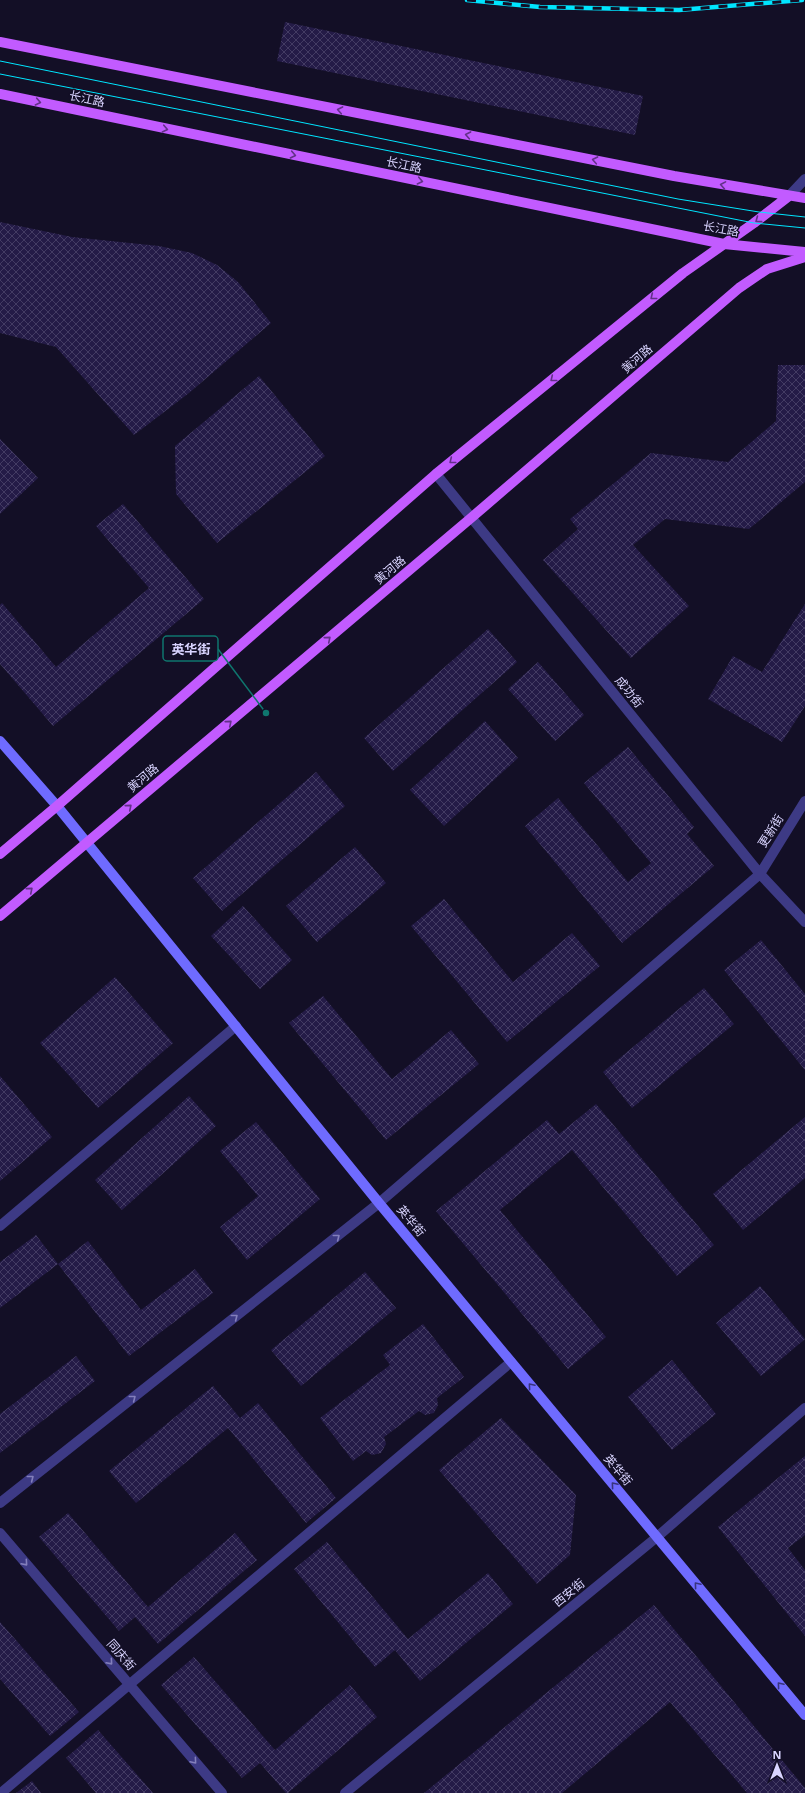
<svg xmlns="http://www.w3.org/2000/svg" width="805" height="1793" viewBox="0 0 805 1793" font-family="'Noto Sans','Noto Sans SC',sans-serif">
	<defs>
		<pattern id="building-cross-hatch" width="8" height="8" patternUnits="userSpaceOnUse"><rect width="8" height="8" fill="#241b47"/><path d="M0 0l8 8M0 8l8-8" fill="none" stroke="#433b63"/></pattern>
	</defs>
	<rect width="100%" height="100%" fill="#130f26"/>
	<path fill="url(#building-cross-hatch)" d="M285 22 643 96 635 135 277 61Z
		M0 222 72 237 159 246 192 253 217 265 238 282 271 323 189 393 134 435 56 347 0 333Z
		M778 365H805V482L749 529 665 519 633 545 689 606 631 658 543 560 578 529 570 519 651 453 728 462 776 421Z
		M259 376 325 456 217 543 176 494 175 446Z
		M0 439 38 478 0 514Z
		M123 504 204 599 53 726 0 664V605L2 603 56 667 149 588 96 526Z
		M805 604V706L782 742 708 699 733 656 762 672Z
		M488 629 517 662 393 771 364 738Z
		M538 662 584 715 555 741 508 689Z
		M485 721 518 758 444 826 410 790Z
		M628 747 694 827 687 834 714 866 622 943 525 826 558 798 628 882 651 863 584 783Z
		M316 772 345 806 222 911 193 878Z
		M355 847 386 883 317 942 286 906Z
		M444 899 513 982 572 933 600 966 507 1042 411 926Z
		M243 906 292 960 260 989 211 936Z
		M761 940 805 994V1070L724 970Z
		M115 977 173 1043 98 1108 40 1043Z
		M704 988 734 1024 632 1108 603 1072Z
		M323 996 392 1079 451 1030 479 1064 386 1140 289 1023Z
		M0 1076 52 1137 0 1181Z
		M189 1096 216 1126 122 1210 95 1180Z
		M596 1104 714 1245 677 1276 572 1150 500 1210 606 1337 568 1369 436 1211 547 1120 559 1134Z
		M805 1117V1178L743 1230 713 1194Z
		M256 1122 320 1199 247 1260 220 1227 258 1196 220 1151Z
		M36 1235 58 1264 0 1308V1262Z
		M88 1241 141 1310 195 1269 213 1293 129 1356 58 1264Z
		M365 1272 396 1308 301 1386 271 1350Z
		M760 1286 805 1339 761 1376 716 1323Z
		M423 1324 464 1377 437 1398 438 1405 434 1413 425 1415 419 1411 384 1437 386 1444 381 1453 372 1455 366 1451 353 1461 320 1418 390 1365 383 1355Z
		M76 1356 95 1381 0 1453V1414Z
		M672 1360 716 1414 672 1450 628 1397Z
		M213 1386 240 1418 258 1403 336 1498 306 1523 228 1428 136 1503 109 1471Z
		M501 1418 576 1495 570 1555 537 1584 439 1470Z
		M805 1456V1535L788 1548 805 1570V1636L718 1527Z
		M68 1513 148 1607 235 1533 257 1560 158 1644 135 1617 119 1631 39 1537Z
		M327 1542 408 1639 488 1573 513 1604 420 1681 395 1650 375 1667 294 1569Z
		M654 1605 805 1788V1793H747L670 1702 562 1793H424Z
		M0 1622 79 1712 50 1736 0 1679Z
		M194 1657 275 1750 350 1685 377 1717 288 1793H286L260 1763 242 1778 161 1685Z
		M98 1730 153 1793H96L66 1758Z
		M32 1781 41 1793H16Z"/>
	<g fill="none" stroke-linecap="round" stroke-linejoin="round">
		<path stroke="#3d3a85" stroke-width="10" d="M789 196 805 179"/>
		<path stroke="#3d3a85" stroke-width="10" d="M436 474 760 874 805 922
			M0 1226 236 1026
			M0 1503 379 1203 760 874 805 801
			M0 1533 222 1793
			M1 1793 511 1362
			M345 1793 657 1537 805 1408"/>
		<path stroke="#6f6bff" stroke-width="10" d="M0 741 57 806 379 1203 805 1715"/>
		<path stroke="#c25bff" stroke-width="10" d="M0 42 674 176 805 198
			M0 94 724 244 805 252
			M0 854 57 806 436 474 683 273 754 223 789 196
			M0 916 471 518 739 288 767 269 805 257"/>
		<path stroke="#00e5ff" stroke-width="1" d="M0 61 678 199 759 212 805 217
			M0 74 754 223 805 228"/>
		<defs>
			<path id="rail" d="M467 0 540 7 679 10 802 0"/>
		</defs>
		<use href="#rail" stroke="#00e5ff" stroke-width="4.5"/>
		<use href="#rail" stroke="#130f26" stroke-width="3" stroke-dasharray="9" stroke-linecap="butt"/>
	</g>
	<defs><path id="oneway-chevron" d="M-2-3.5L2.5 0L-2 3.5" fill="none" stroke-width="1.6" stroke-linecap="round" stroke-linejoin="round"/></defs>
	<g stroke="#623188">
		<use href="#oneway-chevron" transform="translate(38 102) rotate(12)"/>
		<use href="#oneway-chevron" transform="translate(340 110) rotate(-169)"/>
		<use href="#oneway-chevron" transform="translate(165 129) rotate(12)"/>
		<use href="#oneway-chevron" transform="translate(468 135) rotate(-169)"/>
		<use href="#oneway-chevron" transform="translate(293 155) rotate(12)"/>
		<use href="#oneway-chevron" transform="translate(595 160) rotate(-169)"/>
		<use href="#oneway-chevron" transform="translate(420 181) rotate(12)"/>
		<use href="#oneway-chevron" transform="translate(723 185) rotate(-170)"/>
		<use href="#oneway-chevron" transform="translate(758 220) rotate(143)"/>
		<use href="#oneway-chevron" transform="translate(653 297) rotate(141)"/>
		<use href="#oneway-chevron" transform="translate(553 379) rotate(141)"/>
		<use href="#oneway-chevron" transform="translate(452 461) rotate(141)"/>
		<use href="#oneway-chevron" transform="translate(328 639) rotate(-40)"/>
		<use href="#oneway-chevron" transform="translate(229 723) rotate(-40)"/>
		<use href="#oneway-chevron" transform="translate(129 807) rotate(-40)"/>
		<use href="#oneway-chevron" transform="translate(30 890) rotate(-40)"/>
	</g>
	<g stroke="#837fbc">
		<use href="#oneway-chevron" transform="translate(337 1237) rotate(-38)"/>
		<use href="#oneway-chevron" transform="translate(235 1317) rotate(-38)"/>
		<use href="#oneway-chevron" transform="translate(133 1398) rotate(-38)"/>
		<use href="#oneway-chevron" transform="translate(31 1478) rotate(-38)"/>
		<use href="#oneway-chevron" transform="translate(25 1563) rotate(49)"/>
		<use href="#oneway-chevron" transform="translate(110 1662) rotate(49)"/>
		<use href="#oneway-chevron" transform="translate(194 1761) rotate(50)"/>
	</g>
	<g stroke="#38347d">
		<use href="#oneway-chevron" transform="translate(531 1386) rotate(-130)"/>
		<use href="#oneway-chevron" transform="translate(614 1485) rotate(-130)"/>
		<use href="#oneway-chevron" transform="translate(697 1585) rotate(-130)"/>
		<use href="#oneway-chevron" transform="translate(780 1685) rotate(-130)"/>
	</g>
	<g text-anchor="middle" stroke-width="3" stroke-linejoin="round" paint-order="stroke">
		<g font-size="12" fill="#d9d4ff" stroke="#130f26">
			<text transform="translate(87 99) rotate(12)" y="4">长江路</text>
			<text transform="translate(404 165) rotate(12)" y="4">长江路</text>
			<text transform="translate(721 229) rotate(10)" y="4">长江路</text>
			<text transform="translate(637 359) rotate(-41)" y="4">黄河路</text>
			<text transform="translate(390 570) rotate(-40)" y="4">黄河路</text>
			<text transform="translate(629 692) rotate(51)" y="4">成功街</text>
			<text transform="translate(143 778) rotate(-40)" y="4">黄河路</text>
			<text transform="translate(771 831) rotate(-58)" y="4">更新街</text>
			<text transform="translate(411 1221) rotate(50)" y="4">英华街</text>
			<text transform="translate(618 1470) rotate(50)" y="4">英华街</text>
			<text transform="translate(569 1593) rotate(-39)" y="4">西安街</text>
			<text transform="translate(121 1655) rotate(49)" y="4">同庆街</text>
		</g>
	</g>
	<path fill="none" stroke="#0f766e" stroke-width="1.5" d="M266 713L218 649"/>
	<circle fill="#0f766e" stroke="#130f26" stroke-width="1.5" cx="266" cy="713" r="4"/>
	<rect fill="#130f26" stroke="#0f766e" stroke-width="1.5" x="163" y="636" width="55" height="25" rx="4"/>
	<g font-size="13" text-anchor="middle" font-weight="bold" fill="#d9d4ff">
		<text x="191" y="654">英华街</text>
	</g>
	<g transform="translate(777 1765)" stroke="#130f26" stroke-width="3" paint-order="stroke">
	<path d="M0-3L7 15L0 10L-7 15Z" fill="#d9d4ff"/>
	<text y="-6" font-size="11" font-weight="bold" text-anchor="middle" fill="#d9d4ff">N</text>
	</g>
</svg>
